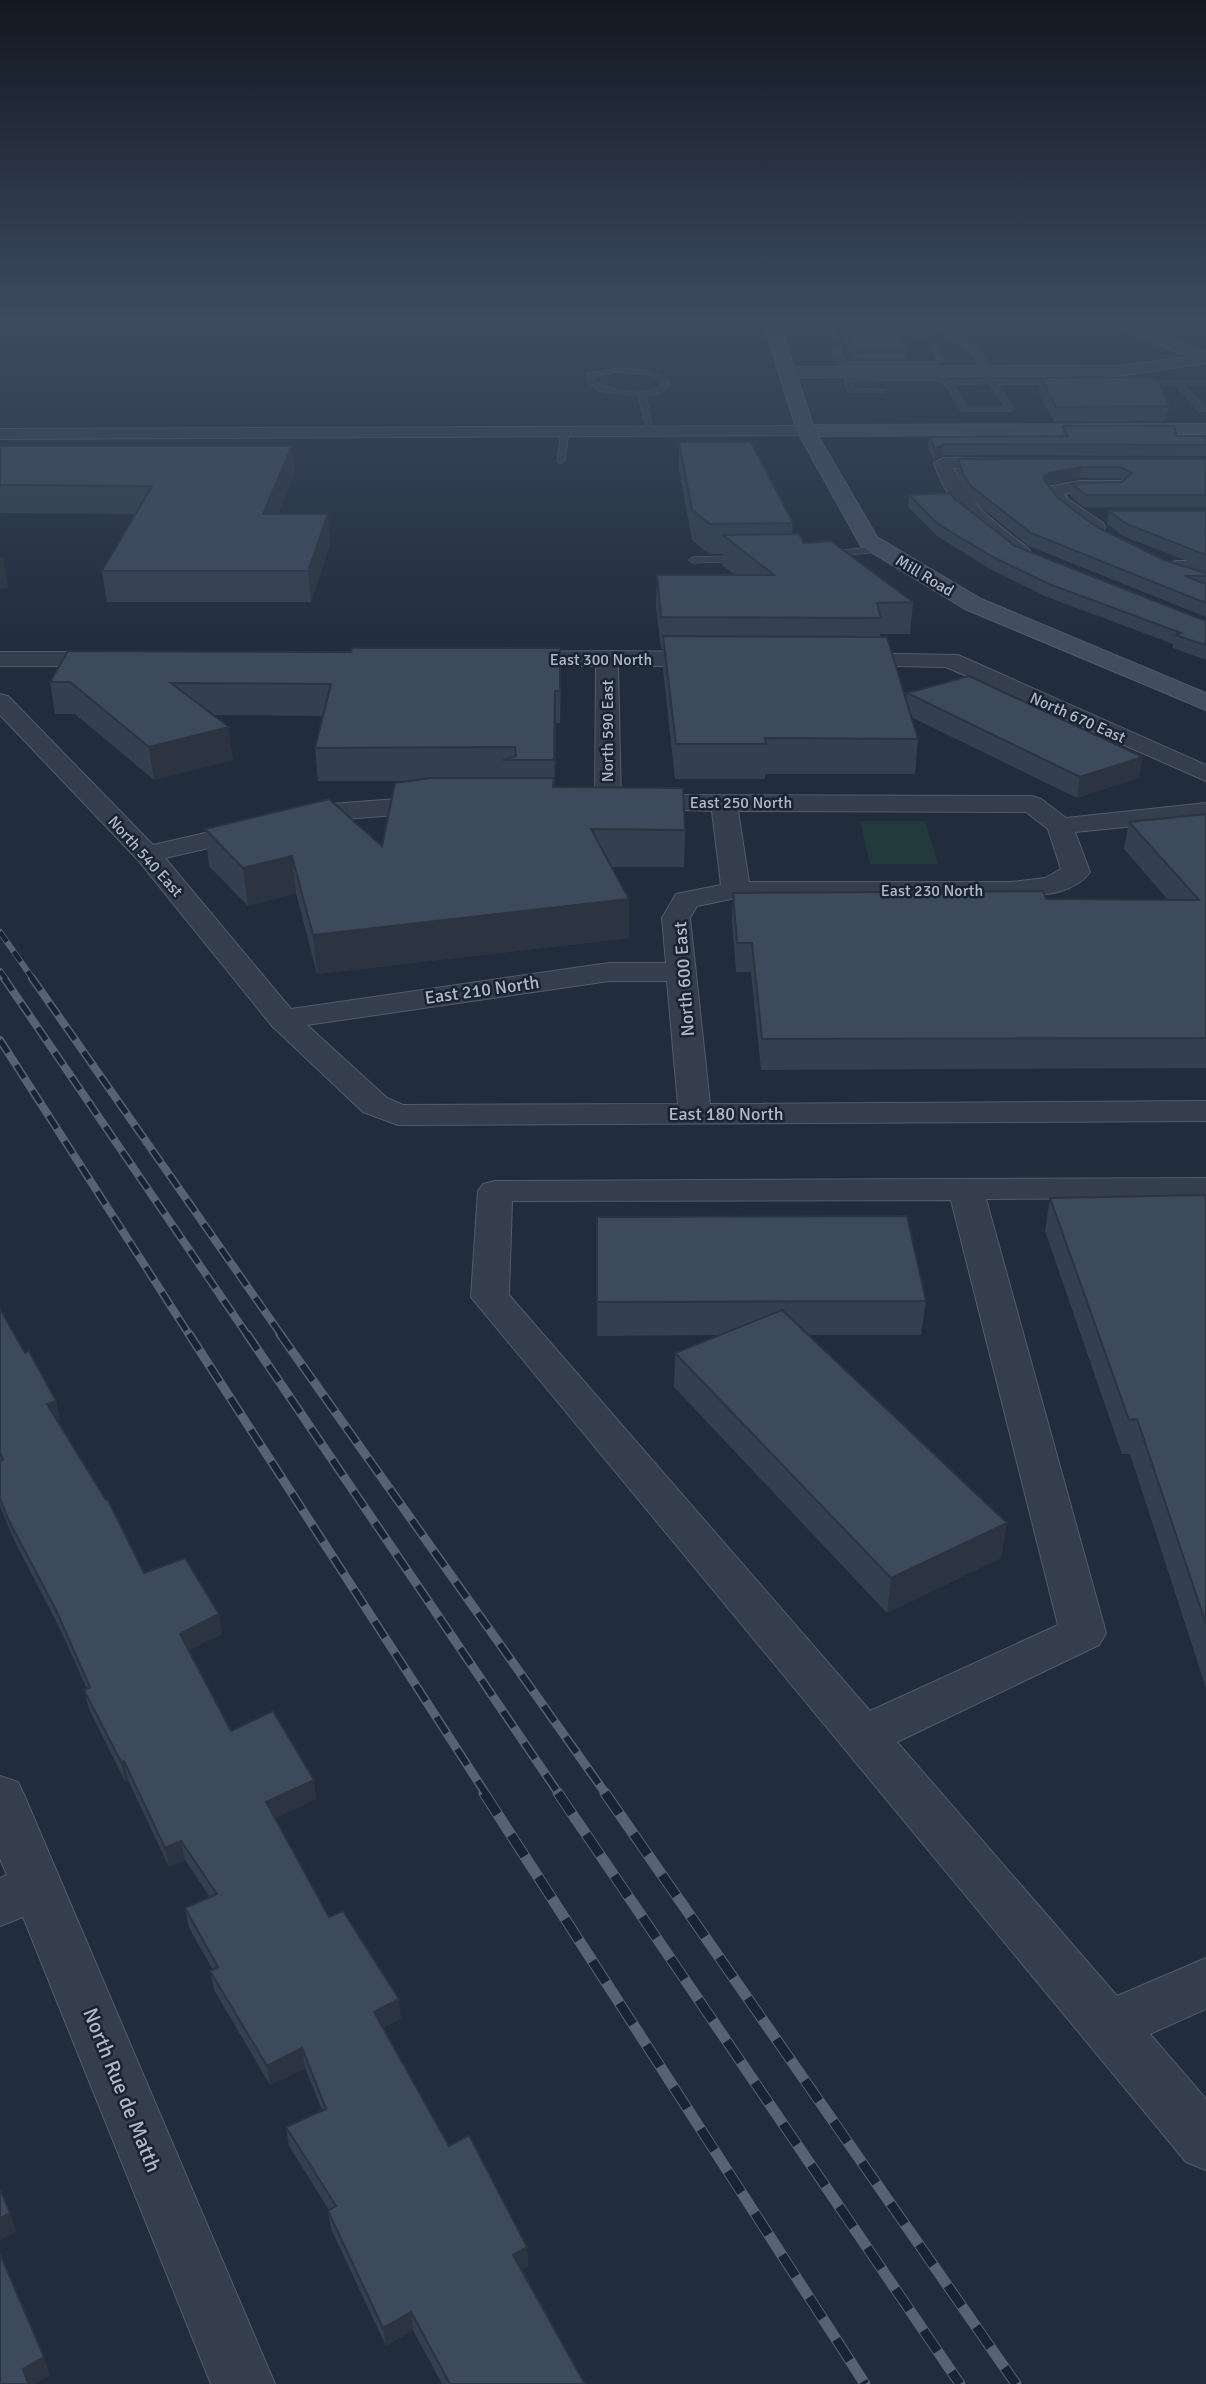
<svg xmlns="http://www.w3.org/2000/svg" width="1206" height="2384" viewBox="0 0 1206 2384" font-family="Signika,sans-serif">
	<rect width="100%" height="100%" fill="#212c3c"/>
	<path fill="#233a3d" d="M74 319H267L262 328H66Z
		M860 821H925L938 864H870Z"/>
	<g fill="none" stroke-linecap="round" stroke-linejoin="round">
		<defs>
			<path id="lane" d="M920 319C936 319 977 345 986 359 990 365 992 373 995 380L1063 381 1067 383 1063 385 998 384 1015 409 1011 411H961L946 385 937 380 852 381 854 388 887 390 883 392H848L844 379 848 377 938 376 950 381 987 380C972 343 949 341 920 319ZM990 384 1005 407H967L954 385Z
				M904 320 912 323 923 338H917L903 324H830L837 337 833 339 821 324 828 320Z
				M935 346 945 361 933 366 845 365 837 363 832 352 835 347H841L840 352 846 361 932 362 937 360 931 348Z
				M618 368 647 370 668 379 669 386 662 393 646 396 654 434 647 432 638 396 599 391 587 382V374ZM618 372 645 374 660 380 661 385C646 398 610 390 595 381L594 377Z
				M1136 381H1206V385H1183L1206 407V411H1198L1175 385H1133Z
				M565 429 569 432 565 461 561 464 557 461 561 432Z
				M883 546 888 549 886 551 824 558 819 555 824 552Z
				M747 556 752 559 750 561 693 563 688 560 693 557Z"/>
			<path id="street" d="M1100 319H1121L1206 353V363L1119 376 788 377 780 372 788 367 1119 366 1190 357Z
				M806 426 812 427 814 431 812 435 0 439V429Z
				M943 458 1009 459 1012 463 1003 468H954C968 505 998 525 1028 548L1031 552 1028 556C1006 562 960 512 948 493 942 484 938 474 934 463Z
				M1080 481H1206V491H1080L1064 494 1069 500 1103 523 1105 527 1103 531 1096 533 1055 508 1044 491 1047 487Z
				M1176 561H1206V573L1169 571 1166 567 1169 563Z
				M607 651 710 652 718 654 721 659 718 664 710 666H618L621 803 617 808 608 811 599 808 595 803 596 666H514L506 664 503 659 506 654 514 652Z
				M0 652H112L120 654 123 659 120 664 112 666H0Z
				M847 653 958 655 1206 765V781L946 667 839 665 836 660 839 655Z
				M0 694 8 696 153 845 331 804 436 796 445 799 449 804 445 809 436 812 331 820 165 858 291 1009 609 963H666L662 918 676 894 721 885 712 811 627 808 623 803 627 798 636 795 1032 796 1041 799 1066 818 1206 803V819L1075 832 1090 872C1073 896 1037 895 1011 898H736L697 906 690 918 710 1104 1206 1101V1121L398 1125 363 1112 272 1026 138 860 0 715ZM738 811 1026 812 1048 829 1061 869 1045 878 1011 882H749ZM609 981H667L678 1104 403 1105 387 1098 307 1025Z
				M1206 1178V1198L986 1199 1106 1633 1099 1645 897 1742 1117 1996 1206 1958V2009L1150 2034 1206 2099V2170L1186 2162 471 1297 478 1191 483 1184 495 1181ZM951 1200 1058 1625 870 1711 509 1295 512 1201Z
				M0 1776 18 1782 25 1797 275 2384H211L23 1917 0 1926V1878L7 1875 0 1859Z"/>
			<path id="secondary" d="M762 319H778L813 425 1206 424V434L818 436 877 537 981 599 1206 693V710L965 609 861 546 797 431Z"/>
		</defs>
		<use href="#lane" stroke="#535c6a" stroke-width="1"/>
		<use href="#street" stroke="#535c6a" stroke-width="2"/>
		<use href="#secondary" stroke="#535c6a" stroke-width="2"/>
		<use href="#lane" fill="#353e4c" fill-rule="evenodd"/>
		<use href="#street" fill="#353e4c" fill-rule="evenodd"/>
		<use href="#secondary" fill="#434d60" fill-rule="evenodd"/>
		<defs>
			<path id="rail-far3" d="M0 932 33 979
				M0 971 6 979"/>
			<path id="rail-far2" d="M4 978 248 1336
				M32 978 282 1336
				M0 1040 190 1336"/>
			<path id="rail-far1" d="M189 1334 486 1794
				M247 1334 559 1794
				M280 1334 606 1794"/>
			<path id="rail" d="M484 1793 865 2384
				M558 1793 960 2384
				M605 1793 1016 2384"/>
		</defs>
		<use href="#rail-far3" stroke="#576274" stroke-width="6"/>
		<use href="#rail-far2" stroke="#576274" stroke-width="8"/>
		<use href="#rail-far1" stroke="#576274" stroke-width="9"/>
		<use href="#rail" stroke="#576274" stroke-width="11"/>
		<use href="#rail-far3" stroke="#1a2331" stroke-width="4.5" stroke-dasharray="12" stroke-linecap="butt"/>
		<use href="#rail-far2" stroke="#1a2331" stroke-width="5" stroke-dasharray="15" stroke-linecap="butt"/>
		<use href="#rail-far1" stroke="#1a2331" stroke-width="6" stroke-dasharray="19" stroke-linecap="butt"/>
		<use href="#rail" stroke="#1a2331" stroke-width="9" stroke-dasharray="25" stroke-linecap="butt"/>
	</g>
	<path fill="#34404f" d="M837 319H891L907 349 906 359 853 358 841 330 837 327Z
		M1041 378 1169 406 1166 421 1054 422 1039 392Z
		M1063 426 1177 436H1206V456L943 455 934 460 928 448 929 437 1062 436Z
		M679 442 793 523 792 534 804 543 913 602 910 634H880V637L906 699 907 693 1139 778 1077 798 911 717 918 739 915 774H765V779H675L663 669V649H661L656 606 657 575H735L722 565 723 554H709L692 540 679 469Z
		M0 446H292L294 473 278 514H328L330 543 311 602H107L102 571 136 514 0 513Z
		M958 459H1206V507H1084L1071 496 1072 484 1123 481 1119 478H1080L1048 484 1057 497 1095 526 1164 560 1206 573V617L1029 546 971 499 961 486 957 471Z
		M909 495 955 499 1015 546 1206 621V660L1173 648V644L1047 597 992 570 937 536 908 507Z
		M1109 511H1206V568L1125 537 1107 524Z
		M561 679 560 723H556L555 787 685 830 684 867H611L629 938 317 974 296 893 248 906 209 866 205 829 382 846 415 781H318L315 748 323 716 213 715 233 760 154 780 75 714H55L50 682Z
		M1206 814V1068L761 1070 751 972H736L732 921 733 893 1046 899 1168 900 1124 849 1129 822Z
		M1050 1198 1206 1199V1688L1130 1454H1122L1045 1231Z
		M597 1217 926 1301 921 1335H808L1007 1523 1001 1558 887 1613 674 1387 675 1353 719 1335 597 1336Z
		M0 1309 25 1353 56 1401 60 1420H58L144 1573 219 1614 222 1634 189 1650 231 1731 314 1780 316 1799 275 1818 329 1917 401 2018 383 2028 449 2146 527 2247 528 2266 522 2269 585 2384H442L413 2330 386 2346 331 2229 328 2211 329 2210 289 2146 286 2127 322 2110 305 2068 270 2085 214 1990 210 1971 213 1970 189 1928 185 1908 210 1897 185 1860 169 1867 128 1780 125 1781 89 1709 84 1690 87 1689 60 1629 14 1540 0 1506Z"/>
	<path fill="#2b3440" d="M944 444 943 455 934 460 935 449Z
		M292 446 294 473 266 543 263 514Z
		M1081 467 1080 478 1047 484 1043 478 1048 473Z
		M328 514 330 543 311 602 308 571Z
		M3 557 8 588 0 589V558Z
		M555 691 556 723 555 793 554 760Z
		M229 727 233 760 154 780 149 747Z
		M1143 757 1139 778 1077 798 1080 777Z
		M292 856 296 893 248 906 243 868Z
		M629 899V938L317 974 313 935Z
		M56 1401 60 1420 52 1422 47 1404Z
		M1007 1523 1001 1558 887 1613 891 1578Z
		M219 1614 222 1634 183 1653 180 1634Z
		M124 1761 128 1780 125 1781 121 1762Z
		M314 1780 316 1799 269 1821 266 1802Z
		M181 1841 185 1860 169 1867 165 1848Z
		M399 1999 401 2018 376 2031 374 2012Z
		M302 2048 305 2068 270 2085 267 2066Z
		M10 2213 17 2232 0 2240V2218Z
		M527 2247 528 2266 514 2273 513 2255Z
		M411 2312 413 2330 386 2346 383 2328Z
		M44 2357 50 2376 35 2384H28L23 2369Z"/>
	<path fill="#3d4a5c" stroke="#2b3440" stroke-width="2" d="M841 319H891L907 349H854Z
		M1097 377 1158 379 1169 406 1056 407 1041 378Z
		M1063 426H1174L1177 436H1206V445L944 444 935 449 929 437 1068 436Z
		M679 442H751L793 523 710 524 692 510Z
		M0 446H292L263 514H328L308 571H102L152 486 0 485Z
		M958 459H1206V495H1086L1072 484 1122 482 1132 473 1121 467H1081L1048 473 1043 478 1057 497 1095 526 1164 560 1206 573V576H1185L1206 584V603L1031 533 972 487 963 474Z
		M950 493 955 499 1015 546 1206 621V645L1175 635 1181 633 1049 584 993 557 938 524 909 495Z
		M1109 511H1206V555L1127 524Z
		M799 534 804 543 831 541 913 602 877 603 881 618 661 617 657 575H774L723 535Z
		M663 636 887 637 918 739 765 738 766 744H676Z
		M352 648H560V691H555L554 760H503L516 756 515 747 315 748 331 684 171 683 229 727 149 747 70 682H50L68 651 351 652Z
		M969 676 1143 757 1080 777 907 693Z
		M430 778H554L553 787 683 788 685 830 591 829 629 899 313 935 292 856 243 868 205 829 329 799 382 846 395 783Z
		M1206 814V1038L762 1039 752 943H737L733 893 1043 891 1046 899 1199 900 1129 822Z
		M1205 1195 1206 1199V1624L1137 1419 1129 1420 1050 1198Z
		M907 1216 926 1301 597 1302V1217Z
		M0 1309 25 1353 29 1351 56 1401 47 1404 106 1500H108L144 1573 185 1558 219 1614 180 1634 231 1731 273 1711 314 1780 266 1802 329 1917 343 1911 399 1999 374 2012 449 2146 469 2135 527 2247 513 2255 585 2384H450L411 2312 383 2328 328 2211 336 2206 286 2127 326 2109 302 2048 267 2066 210 1971 218 1967 185 1908 217 1894 181 1841 165 1848 124 1761 121 1762 84 1690 90 1687 56 1610 9 1521 0 1499V1461L3 1460 0 1453Z
		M782 1310 1007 1523 891 1578 675 1353Z
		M0 2189 10 2213 0 2218Z
		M0 2254 44 2357 23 2369 28 2384H0Z"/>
	<linearGradient id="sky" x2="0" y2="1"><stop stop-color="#121821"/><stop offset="0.49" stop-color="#3d4b61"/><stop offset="1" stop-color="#3d4b61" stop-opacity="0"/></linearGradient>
	<rect width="1206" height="653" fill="url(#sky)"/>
	<g text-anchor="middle" stroke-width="5" stroke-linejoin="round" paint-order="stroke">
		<g font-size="16" fill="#b0b9c8" stroke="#1a2331">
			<text transform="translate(925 575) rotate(31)" y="6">Mill Road</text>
			<text x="601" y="665">East 300 North</text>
			<text transform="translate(1078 717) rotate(24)" y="6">North 670 East</text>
			<text transform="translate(607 731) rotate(-90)" y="6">North 590 East</text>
			<text x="741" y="808">East 250 North</text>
			<text transform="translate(146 856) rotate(48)" y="6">North 540 East</text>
			<text x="932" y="896">East 230 North</text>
		</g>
		<g font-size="18" fill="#b0b9c8" stroke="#1a2331">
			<text transform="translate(684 979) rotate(-94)" y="6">North 600 East</text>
			<text transform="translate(482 990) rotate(-8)" y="6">East 210 North</text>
			<text x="726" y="1120">East 180 North</text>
		</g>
		<g font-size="21" fill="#b0b9c8" stroke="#1a2331">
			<text transform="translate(122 2090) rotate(68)" y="7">North Rue de Matth</text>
		</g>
	</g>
</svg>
